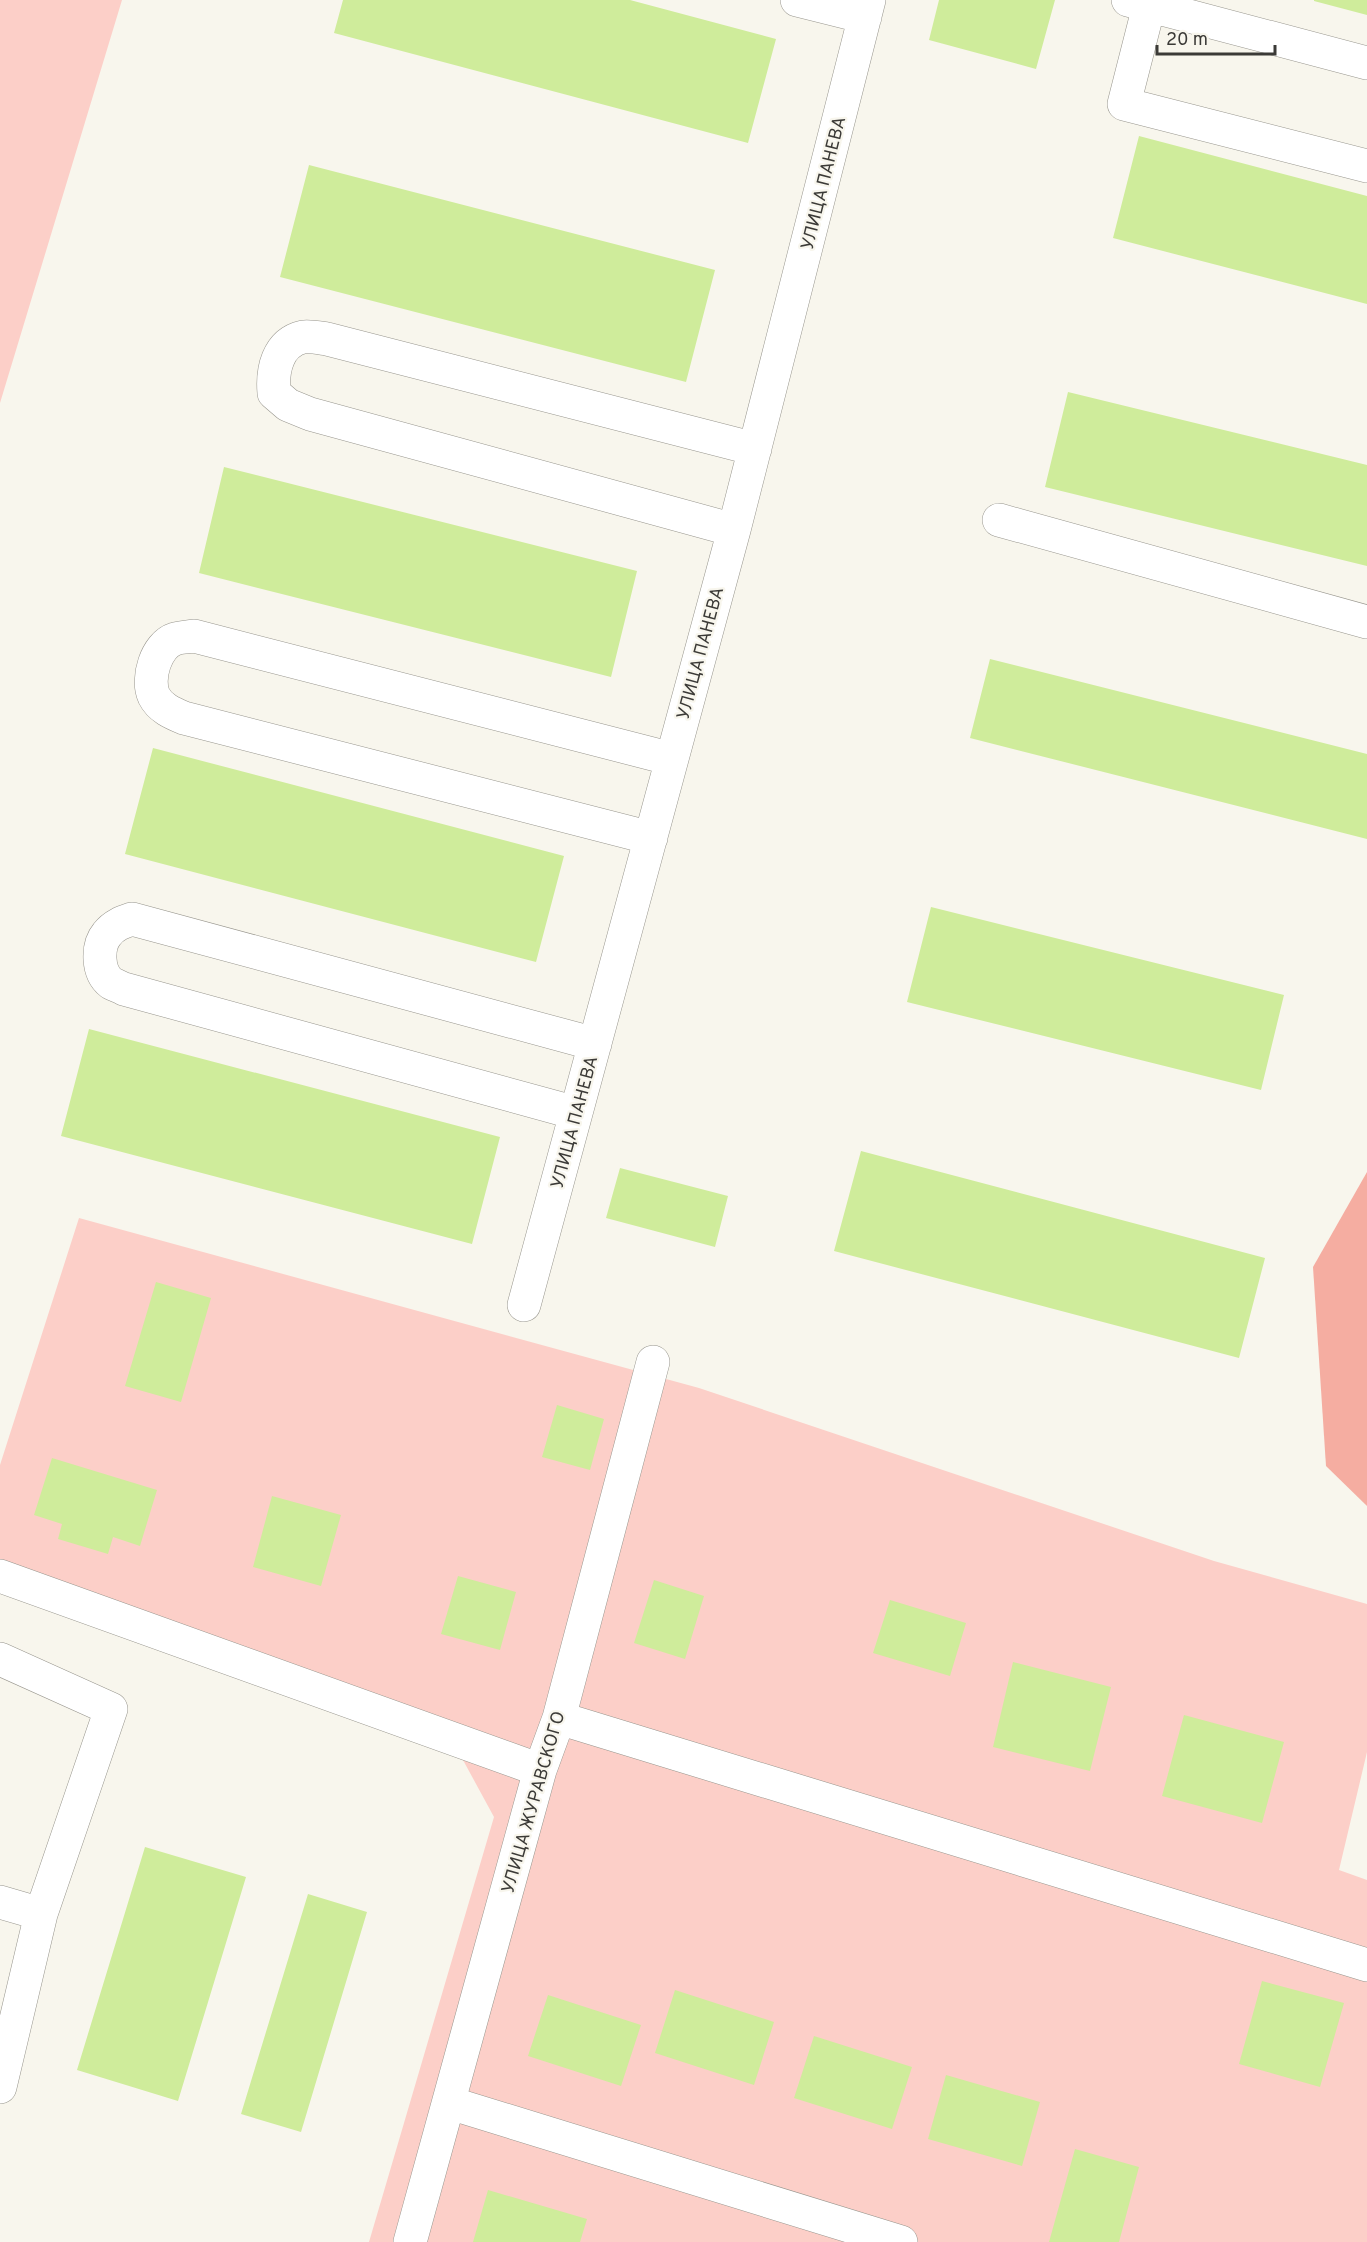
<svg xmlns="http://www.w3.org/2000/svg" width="1367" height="2242" viewBox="0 0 1367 2242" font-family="Overpass,sans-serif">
	<rect width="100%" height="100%" fill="#f8f6ed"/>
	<path fill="#fccfc8" d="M0 0H122L0 403Z
		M79 1218 699 1388 1214 1561 1367 1604V1752L1339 1870 1367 1880V2242H369L494 1817 457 1749 0 1576V1465Z"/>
	<path fill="#f5ada1" d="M1367 1172V1506L1326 1466 1313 1267Z"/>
	<path fill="#cfec9b" d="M343 0H630L776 39 748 143 334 33Z
		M939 0H1055L1036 69 929 40Z
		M1314 0H1367V15L1314 1Z
		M1139 136 1367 196V304L1113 238Z
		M309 165 715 270 686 382 280 277Z
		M1068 392 1367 465V566L1045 487Z
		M224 467 637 571 611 677 199 573Z
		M990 659 1367 754V839L970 738Z
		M153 748 564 856 536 962 125 854Z
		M931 907 1284 995 1261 1090 907 1002Z
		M89 1029 500 1137 472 1244 61 1136Z
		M861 1151 1265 1258 1239 1358 834 1251Z
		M620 1168 728 1196 715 1247 606 1218Z
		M156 1282 211 1298 181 1402 125 1386Z
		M557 1405 604 1419 590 1470 542 1457Z
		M52 1458 157 1490 140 1546 113 1537 108 1554 58 1539 62 1524 34 1515Z
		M272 1496 341 1515 321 1586 253 1567Z
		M458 1576 516 1592 500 1650 441 1634Z
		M654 1580 704 1596 685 1659 634 1643Z
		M890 1600 966 1623 950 1676 873 1653Z
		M1013 1662 1111 1687 1090 1771 993 1747Z
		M1184 1715 1284 1742 1262 1823 1162 1796Z
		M145 1847 246 1877 178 2101 77 2070Z
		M308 1894 367 1912 301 2132 241 2114Z
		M1262 1981 1344 2003 1320 2087 1239 2064Z
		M675 1990 774 2022 754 2085 655 2053Z
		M548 1995 641 2025 621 2086 528 2056Z
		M814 2036 912 2067 892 2129 794 2098Z
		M946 2075 1040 2102 1022 2166 928 2139Z
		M1075 2149 1139 2167 1119 2242H1049Z
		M488 2190 587 2219 580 2242H473Z"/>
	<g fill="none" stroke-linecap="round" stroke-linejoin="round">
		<defs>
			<path id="minor" d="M797 0 865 17
				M1128 0 1367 63
				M1149 6 1124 104 1367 166
				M999 520 1367 622
				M734 530 310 414 288 405 274 393C272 371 277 343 303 337 310 336 320 338 327 339L755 449
				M651 838 184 718C172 713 160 708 154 696 146 679 156 645 175 639 180 637 188 637 194 636L672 759
				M576 1113 124 989C120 987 115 985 111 983 97 972 97 946 107 934 114 925 123 922 132 919L595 1044
				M524 1305 734 530 869 0
				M0 1576 540 1770
				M0 1659 111 1709 41 1914 0 1902
				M559 1718 1367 1965
				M0 2087 41 1914
				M450 2103 901 2242
				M410 2242 540 1770 559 1718 653 1362"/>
		</defs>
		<use href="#minor" stroke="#98968e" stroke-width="34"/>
		<use href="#minor" stroke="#fff" stroke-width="33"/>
	</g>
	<g text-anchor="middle" stroke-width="4.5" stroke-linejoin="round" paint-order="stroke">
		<g font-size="18" fill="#3b3a37" stroke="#f8f6ed">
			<text transform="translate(823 183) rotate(-76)" y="6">УЛИЦА ПАНЕВА</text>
			<text transform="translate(700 653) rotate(-75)" y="6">УЛИЦА ПАНЕВА</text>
			<text transform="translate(574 1122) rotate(-75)" y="6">УЛИЦА ПАНЕВА</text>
			<text transform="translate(533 1802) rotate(-74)" y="6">УЛИЦА ЖУРАВСКОГО</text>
		</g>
	</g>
	<path d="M1157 45v9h118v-9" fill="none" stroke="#3b3a37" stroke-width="3"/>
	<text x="1166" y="45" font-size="18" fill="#3b3a37" stroke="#f8f6ed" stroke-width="4.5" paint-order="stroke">20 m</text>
</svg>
